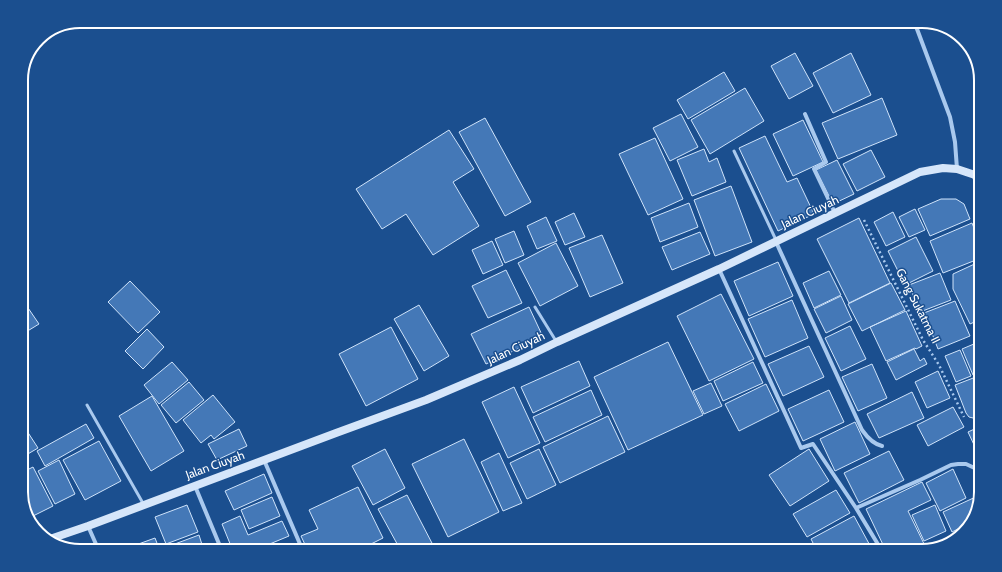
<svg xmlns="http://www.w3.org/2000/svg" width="1002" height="572" viewBox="0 0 1002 572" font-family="Cabin,sans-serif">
	<rect width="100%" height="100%" fill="#1b4f8f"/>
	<path fill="#4478b7" stroke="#cfe3fa" d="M795 53 813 86 789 99 771 66Z
		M851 53 871 95 833 113 813 73Z
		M724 72 735 91 688 119 677 100Z
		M745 88 764 121 710 154 691 120Z
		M882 98 897 135 838 159 822 123Z
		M681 114 698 147 670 161 653 128Z
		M485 118 531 202 505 216 459 132Z
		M803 120 823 162 793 176 773 134Z
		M449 130 474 169 453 182 479 226 433 255 406 214 382 229 356 189Z
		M765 136 787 182 797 178 814 214 778 231 739 148Z
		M655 138 683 199 648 215 619 154Z
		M704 149 709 162 717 158 726 182 692 196 677 160Z
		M871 150 885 177 857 191 843 164Z
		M837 160 854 194 833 204 816 170Z
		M731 186 752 242 715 256 694 200Z
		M941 199H956L964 204 970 219 930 236 918 209Z
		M689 203 698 227 660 242 651 218Z
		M915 209 925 230 909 237 899 217Z
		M893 212 905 237 886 246 874 222Z
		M574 213 585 237 565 245 555 222Z
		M546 217 557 241 537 249 527 226Z
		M859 218 890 283 849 303 817 239Z
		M972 223 981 246V258L943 273 930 241Z
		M514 231 524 255 505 263 495 239Z
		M700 232 710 254 672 270 662 247Z
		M602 235 623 283 590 297 569 248Z
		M916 237 933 271 905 285 888 251Z
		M492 241 503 265 483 274 472 250Z
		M556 243 578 286 540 306 518 263Z
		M981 261V319L970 324 953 289V274Z
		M778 262 793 296 749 316 734 281Z
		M506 270 522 303 488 318 472 286Z
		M829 271 841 295 814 308 803 283Z
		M940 273 951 300 920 312 909 285Z
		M130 281 160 312 138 333 108 302Z
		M891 283 905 310 862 331 848 304Z
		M721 294 754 359 709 381 677 316Z
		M841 296 852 320 826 333 814 309Z
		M792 300 808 338 765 357 748 319Z
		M955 301 970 336 938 349 924 313Z
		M24 302 39 324 21 335V304Z
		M419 305 449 356 424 371 394 319Z
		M529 307 543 337 486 364 471 334Z
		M906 311 922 346 916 349 915 348 886 361 870 327Z
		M850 326 866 359 841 371 825 338Z
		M391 327 418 379 366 406 339 354Z
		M147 329 164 347 143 369 125 351Z
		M981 341V372L973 375 962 349Z
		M668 342 703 415 628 450 594 377Z
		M809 346 824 377 783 396 768 364Z
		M914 349 920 361 924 358 927 364 896 380 887 362Z
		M960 350 971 376 956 382 945 356Z
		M579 361 590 386 533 413 521 387Z
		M172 362 188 380 159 404 144 385Z
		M753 362 763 383 723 401 714 381Z
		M872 364 887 398 858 411 842 377Z
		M938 371 950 398 927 408 915 382Z
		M981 375V415L973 418 969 417 966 413 955 385Z
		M189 382 204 400 176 423 161 405Z
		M711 383 722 406 704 414 693 391Z
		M766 384 779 411 739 431 725 404Z
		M514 387 540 443 508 458 482 402Z
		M591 390 602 415 545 442 533 417Z
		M829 390 844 422 803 441 788 409Z
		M912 392 924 418 879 438 867 414Z
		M213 395 235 422 214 439 211 435 201 443 183 420Z
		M152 396 184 451 151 471 119 416Z
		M953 407 964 427 928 446 917 425Z
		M608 416 625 452 560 483 543 447Z
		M855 422 870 454 835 471 820 439Z
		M86 424 94 438 45 466 37 451Z
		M981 426V447L976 449 968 432Z
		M239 429 247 446 217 460 208 444Z
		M27 431 38 448 21 458V435Z
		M464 439 499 512 448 537 412 464Z
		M99 441 121 481 85 500 63 460Z
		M385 449 405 488 373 505 352 466Z
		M539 449 556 485 527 499 510 463Z
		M809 449 829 481 790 506 769 475Z
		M889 451 904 480 859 503 844 473Z
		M499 453 522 503 503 511 481 462Z
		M59 460 75 494 55 504 38 471Z
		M33 467 53 506 29 518 21 496V473Z
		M953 469 966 498 940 511 926 483Z
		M264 474 272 493 234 510 225 491Z
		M922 482 931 500 908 511 927 550 923 551H886L866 509Z
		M358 487 383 538 357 551H308L301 536 318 529 309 510Z
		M836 490 850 513 807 537 793 514Z
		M407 495 434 547 428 551H401L378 509Z
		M980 495 973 521 952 532 943 512Z
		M272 497 280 516 249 529 241 510Z
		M187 505 198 532 166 544 155 517Z
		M935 505 946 531 924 541 912 515Z
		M240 516 248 535 282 521 289 536 260 548 261 551H233L222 524Z
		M854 516 873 551H817L811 539Z
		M199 535 204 551H165L164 548Z
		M959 535 952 543 941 546 940 544Z
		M155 538 160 551H135L133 546Z"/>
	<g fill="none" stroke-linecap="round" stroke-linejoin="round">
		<path stroke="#a9c9ee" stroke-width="2.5" stroke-dasharray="2 3" stroke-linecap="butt" d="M864 220 923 340 939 365 964 417"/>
		<path stroke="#a9c9ee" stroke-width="3" d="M734 151 776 240
			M535 307 556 341
			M87 405 144 505"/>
		<path stroke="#a9c9ee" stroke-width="4" d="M914 21 950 117 955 142 957 169
			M805 114 826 162 814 169 835 213
			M776 242 862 430C867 437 873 444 882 446
			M719 269 801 448 813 444 856 508
			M264 460 303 551
			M195 486 222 551
			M88 526 99 551
			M882 551 856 508 920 480 951 465 958 464H966L981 471"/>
		<path stroke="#d6e6fa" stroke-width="8" d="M47 540 88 526 336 433 426 400 520 360 557 342 719 269 920 172 943 168 957 169 975 175 981 185"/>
	</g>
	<g text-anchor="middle" stroke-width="3" stroke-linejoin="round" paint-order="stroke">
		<g font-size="12" fill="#fff" stroke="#1b4f8f">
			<text transform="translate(810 212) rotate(-25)" y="4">Jalan Ciuyah</text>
			<text transform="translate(918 306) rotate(63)" y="4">Gang Sukatma II</text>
			<text transform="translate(516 348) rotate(-25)" y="4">Jalan Ciuyah</text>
			<text transform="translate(215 465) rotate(-20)" y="4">Jalan Ciuyah</text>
		</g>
	</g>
	<path d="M0 0H1002V572H0ZM80 28H922A52 52 0 0 1 974 80V492A52 52 0 0 1 922 544H80A52 52 0 0 1 28 492V80A52 52 0 0 1 80 28Z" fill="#1b4f8f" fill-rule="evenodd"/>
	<path fill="none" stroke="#fff" stroke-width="2" d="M80 28H922A52 52 0 0 1 974 80V492A52 52 0 0 1 922 544H80A52 52 0 0 1 28 492V80A52 52 0 0 1 80 28Z"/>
</svg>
